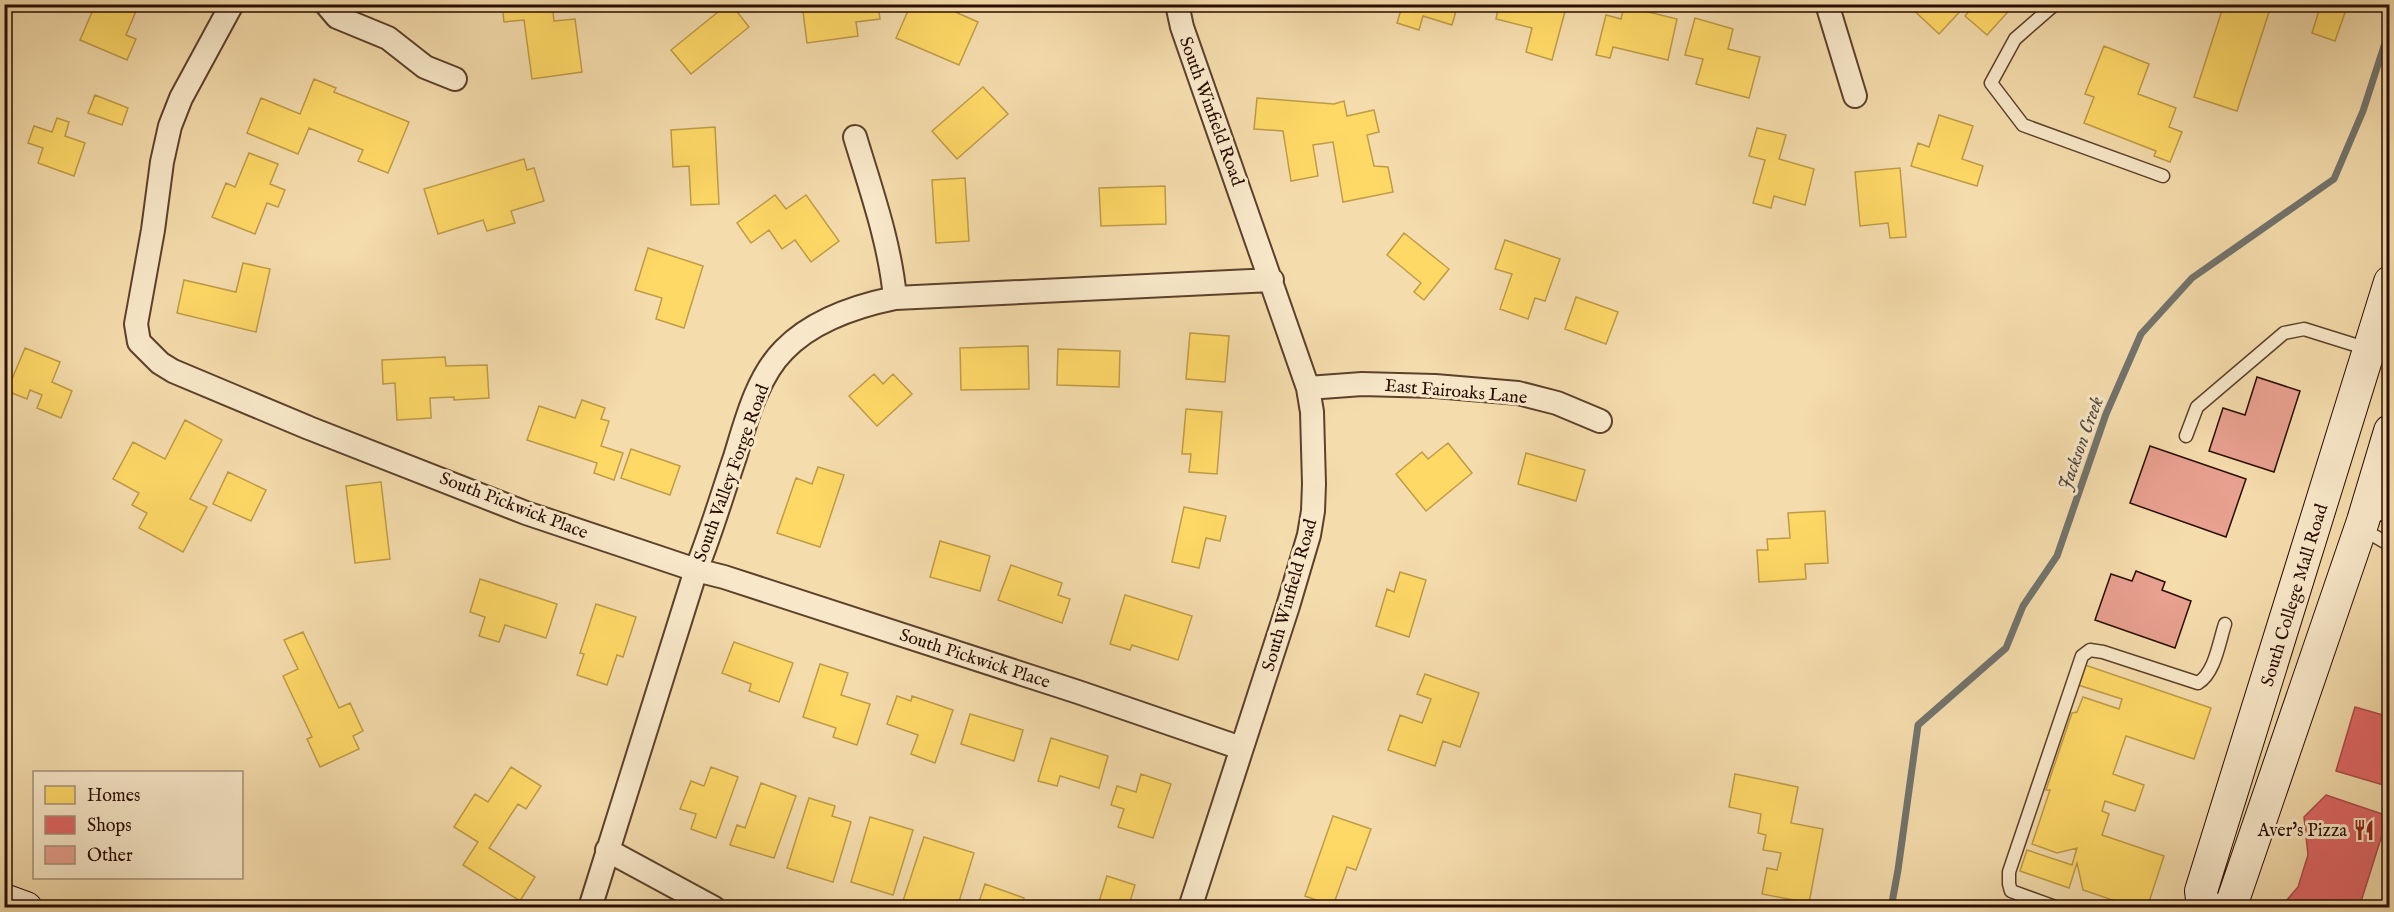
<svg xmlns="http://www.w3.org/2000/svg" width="2394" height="912" viewBox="0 0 2394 912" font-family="'IM FELL English',serif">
	<rect width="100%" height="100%" fill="#f5dcac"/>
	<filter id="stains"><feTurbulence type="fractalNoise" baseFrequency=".00333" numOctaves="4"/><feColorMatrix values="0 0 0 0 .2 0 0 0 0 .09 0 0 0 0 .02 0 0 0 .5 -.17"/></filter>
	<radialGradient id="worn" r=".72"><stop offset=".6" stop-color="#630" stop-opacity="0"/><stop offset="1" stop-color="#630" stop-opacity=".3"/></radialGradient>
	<path fill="#ffd966" stroke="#bf9c47" stroke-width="1.5" d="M73 4H139L126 35 136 39 127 60 80 40 92 12Z
		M502 4H552L554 21 575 19 582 72 532 79 524 20 504 22Z
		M728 4H731L749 27 691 74 671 50Z
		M802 4H878L880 19 856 22 858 36 807 43Z
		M911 4H937L978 22 959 65 896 38Z
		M1458 4 1452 25 1423 16 1419 30 1397 23 1401 10 1384 5Z
		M1499 4H1567L1552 60 1526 52 1532 28 1496 19Z
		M1907 4H1967L1939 34Z
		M1975 4H2015L1987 35 1965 16Z
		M2224 4H2278L2277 8 2271 6 2237 111 2194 97Z
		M2321 4H2348L2335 41 2312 33Z
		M1624 6 1677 19 1668 60 1613 47 1610 58 1596 55 1606 15 1621 19Z
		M1695 18 1733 29 1728 49 1760 57 1749 98 1696 84 1703 59 1685 55Z
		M2104 46 2149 64 2138 94 2176 108 2169 127 2182 132 2170 162 2154 156 2156 151 2084 123 2094 97 2085 94Z
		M314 79 336 88 334 92 409 122 388 173 358 161 363 150 309 128 298 154 247 133 261 98 300 114Z
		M983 87 1008 114 957 159 932 131Z
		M95 95 128 108 122 125 88 113Z
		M1257 98 1334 104 1344 101 1347 116 1374 110 1379 132 1367 135 1374 166 1388 167 1393 192 1343 202 1333 142 1313 145 1318 176 1291 181 1283 131 1254 129Z
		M1939 115 1973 126 1962 159 1983 166 1977 186 1911 166 1918 143 1929 147Z
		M57 118 69 122 65 136 85 143 74 176 38 163 43 148 28 143 34 126 52 132Z
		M715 127 719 204 691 205 689 166 673 167 671 130Z
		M1757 128 1786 135 1779 159 1814 169 1805 205 1774 196 1771 208 1753 203 1765 160 1749 156Z
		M249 153 278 164 270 184 285 190 278 207 267 203 255 234 212 217 226 183 235 187Z
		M524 159 527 170 534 168 544 201 511 211 515 223 487 231 483 220 438 234 424 189Z
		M1900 168 1906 237 1890 238 1888 223 1860 226 1855 172Z
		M965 178 969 241 936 243 932 180Z
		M1165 186 1166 224 1101 226 1099 188Z
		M775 195 786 209 806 195 839 241 811 262 795 240 782 249 769 230 751 243 737 223Z
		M1404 233 1449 269 1424 300 1414 292 1421 283 1387 255Z
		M1505 240 1560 259 1545 301 1535 298 1528 319 1500 309 1512 274 1495 269Z
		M648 248 703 266 684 328 656 319 662 298 635 290Z
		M243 263 270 269 256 332 177 313 184 280 236 292Z
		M1576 297 1618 312 1606 344 1565 329Z
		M1190 333 1229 336 1225 382 1186 379Z
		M1028 346 1029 389 961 390 960 348Z
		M25 348 60 362 52 382 72 391 61 418 37 408 42 395 30 390 27 399 7 391Z
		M1058 349 1120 351 1119 387 1057 385Z
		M445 357 446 366 487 365 489 398 454 400V397L430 398 431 418 397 420 395 383 383 384 382 360Z
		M874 374 883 384 893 374 912 394 877 426 849 396Z
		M582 400 605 408 601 419 609 421 601 446 623 453 614 480 594 473 597 463 527 440 539 406 575 418Z
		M1186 409 1222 412 1217 474 1189 472 1191 454H1182Z
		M185 420 222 440 190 499 207 507 183 552 139 528 147 513 132 505 139 493 113 479 133 442 165 459Z
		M1448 443 1472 473 1426 511 1396 474 1422 452 1428 459Z
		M631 449 680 466 670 495 621 478Z
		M1526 453 1585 470 1576 501 1518 484Z
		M818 467 844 475 820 547 777 533 796 478 812 484Z
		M228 472 266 490 251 521 213 504Z
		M381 482 390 559 355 563 346 486Z
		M1184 507 1226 516 1220 541 1206 538 1199 568 1172 562Z
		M1825 511 1828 563 1805 564 1806 579 1759 582 1757 550H1768L1767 539 1790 538 1788 513Z
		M940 541 990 556 980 591 930 577Z
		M1011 565 1062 583 1058 595 1070 599 1062 623 998 600Z
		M1400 572 1426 580 1409 637 1376 626 1387 589 1394 592Z
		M480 579 557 604 546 638 505 625 499 642 479 636 485 617 470 612Z
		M1125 595 1192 616 1178 660 1132 645 1130 650 1110 644Z
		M596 604 636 617 623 657 617 655 607 685 577 675 584 654 580 653Z
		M303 632 339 708 350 703 363 731 353 736 359 749 320 767 307 739 312 737 283 676 298 669 284 640Z
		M734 642 793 663 779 702 749 691 751 684 722 673Z
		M820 664 848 673 841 695 870 704 857 745 833 737 836 728 803 717Z
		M2085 665 2211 708 2194 759 2126 736 2113 774 2144 785 2135 811 2105 801 2102 811 2109 814 2102 835 2164 856 2147 908H2136L2083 890 2077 863 2069 888 2020 871 2027 850 2072 865 2077 848 2057 853 2032 844 2050 790H2046L2072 713 2077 712 2083 697 2119 709 2122 699 2078 685Z
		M1425 674 1479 693 1460 747 1443 741 1435 766 1388 750 1400 715 1422 723 1431 699 1417 694Z
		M897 696 911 701 912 696 953 710 935 763 911 754 918 735 887 724Z
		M970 714 1023 730 1014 761 961 744Z
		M1051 738 1108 756 1099 788 1060 776 1057 786 1038 781Z
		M511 767 541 786 526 809 518 804 489 848 535 877 520 901 463 865 478 842 454 827 475 794 488 802Z
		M711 767 738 777 716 838 691 829 696 814 680 809 691 781 704 786Z
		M1141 774 1171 784 1153 838 1118 827 1124 809 1111 805 1117 786 1136 792Z
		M1735 774 1798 787 1791 823 1823 829 1809 903 1762 894 1767 868 1777 870 1781 853 1763 850 1766 835 1758 833 1761 814 1729 807Z
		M761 783 796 796 774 858 730 845 737 825 745 828Z
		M809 798 835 806 832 816 851 822 833 882 787 868Z
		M1333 816 1371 829 1356 870 1347 867 1333 906 1305 896Z
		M870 817 913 830 893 895 851 882Z
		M924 837 974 853 957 908H923L903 901Z
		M1107 876 1135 885 1128 908H1097Z
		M985 884 1024 898 1021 908H977Z"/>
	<path fill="#e06666" stroke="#a94b47" stroke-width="1.5" d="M2355 707 2390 717V787L2336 771Z
		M2326 795 2388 816 2359 908H2280L2298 887 2308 855 2304 817Z"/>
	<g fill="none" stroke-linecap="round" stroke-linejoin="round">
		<path stroke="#72746d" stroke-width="7" d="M1891 908 1898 870 1918 725 2006 648 2023 606 2057 556 2106 414 2141 334 2192 278 2334 179 2363 111 2384 46 2390 41"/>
	</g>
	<path fill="#e8a08f" stroke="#290d00" stroke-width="1.5" d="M2257 377 2300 391 2274 472 2209 451 2223 408 2245 415Z
		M2150 446 2246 479 2226 537 2130 503Z
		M2136 571 2165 582 2162 590 2191 601 2175 648 2095 620 2111 574 2132 581Z"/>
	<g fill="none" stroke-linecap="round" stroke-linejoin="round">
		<defs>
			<path id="lane" d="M2055 4 2015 39 1991 83 2023 125 2163 176
				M2186 436 2197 407 2284 333 2304 329 2368 349
				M2390 515 2380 514 2363 521 2371 534 2390 545
				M2058 908 2011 891 2009 884V872L2082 656 2090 650 2103 652 2198 683C2215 673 2219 642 2225 624"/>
			<path id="street" d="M232 4 181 98 170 126 162 162 153 230 136 324 139 342 160 363 173 371 309 428 526 513 696 570 724 577 1078 692 1241 748
				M326 4 337 17 388 38 425 67 455 79
				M1177 4 1182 27 1308 388 1312 412 1314 484 1313 511 1309 535 1288 606 1190 908
				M1827 4 1855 96
				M855 137C871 190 890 243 895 298
				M1308 388 1362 384 1435 386 1518 393 1557 403 1600 421
				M607 850 714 908
				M590 908 696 570C711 533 722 495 735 457 746 421 757 377 784 350 813 320 856 306 895 298L1272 280"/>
			<path id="secondary" d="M4 900 26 908
				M2203 908 2201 891 2390 282
				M2226 908 2232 903 2363 521 2390 431"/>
		</defs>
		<use href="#lane" stroke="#5c412b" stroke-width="15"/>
		<use href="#street" stroke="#5c412b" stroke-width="26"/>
		<use href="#secondary" stroke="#290d00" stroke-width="34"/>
		<use href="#lane" stroke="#f8e8c9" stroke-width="12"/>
		<use href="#street" stroke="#f8e8c9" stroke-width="22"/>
		<use href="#secondary" stroke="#f8e8c9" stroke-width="32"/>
	</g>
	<defs>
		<symbol id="restaurant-bare" viewBox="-9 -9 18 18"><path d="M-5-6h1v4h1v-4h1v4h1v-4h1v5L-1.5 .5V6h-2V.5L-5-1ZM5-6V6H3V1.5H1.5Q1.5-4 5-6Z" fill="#8f2418" stroke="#f8e8c9" stroke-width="2.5" paint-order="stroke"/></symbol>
	</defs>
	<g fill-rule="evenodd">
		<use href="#restaurant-bare" x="2349" y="815" width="30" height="30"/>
	</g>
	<g text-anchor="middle" stroke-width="6" stroke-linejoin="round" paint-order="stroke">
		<g font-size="18" fill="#290d00" stroke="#f8e8c9">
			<text transform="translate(1212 111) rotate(70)" y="6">South Winfield Road</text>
			<text transform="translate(1456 391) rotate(5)" y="6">East Fairoaks Lane</text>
			<text transform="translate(731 473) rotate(-70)" y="6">South Valley Forge Road</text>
			<text transform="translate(514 505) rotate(21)" y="6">South Pickwick Place</text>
			<text transform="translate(1289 595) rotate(-74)" y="6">South Winfield Road</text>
			<text transform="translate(2294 595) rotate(-73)" y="6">South College Mall Road</text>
			<text transform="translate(975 658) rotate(18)" y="6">South Pickwick Place</text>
		</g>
		<g font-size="18" fill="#290d00" stroke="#f8e8c9" text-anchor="end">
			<text x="2347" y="836">Aver's Pizza</text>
		</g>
		<g font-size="20" font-style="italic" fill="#544940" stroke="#f8e8c9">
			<text transform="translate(2080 443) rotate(-70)" y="7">Jackson Creek</text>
		</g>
	</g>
	<rect width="2394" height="912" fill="none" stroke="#f5dcac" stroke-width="24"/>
	<rect x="6" y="6" width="2382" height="900" fill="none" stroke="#290d00" stroke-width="3"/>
	<rect x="12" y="12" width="2370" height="888" fill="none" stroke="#290d00" stroke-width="1.5"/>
	<rect x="33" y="771" width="210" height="108" fill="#f8e8c9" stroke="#a59079" stroke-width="1.5"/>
	<rect x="45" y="786" width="30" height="18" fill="#ffd966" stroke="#a59079" stroke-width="1.5"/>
	<text x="87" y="801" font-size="18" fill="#290d00">Homes</text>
	<rect x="45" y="816" width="30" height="18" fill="#e06666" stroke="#a59079" stroke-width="1.5"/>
	<text x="87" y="831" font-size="18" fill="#290d00">Shops</text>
	<rect x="45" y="846" width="30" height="18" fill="#e8a08f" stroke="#a59079" stroke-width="1.5"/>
	<text x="87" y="861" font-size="18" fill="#290d00">Other</text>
	<rect width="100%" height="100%" filter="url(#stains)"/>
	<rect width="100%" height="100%" fill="url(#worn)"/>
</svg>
